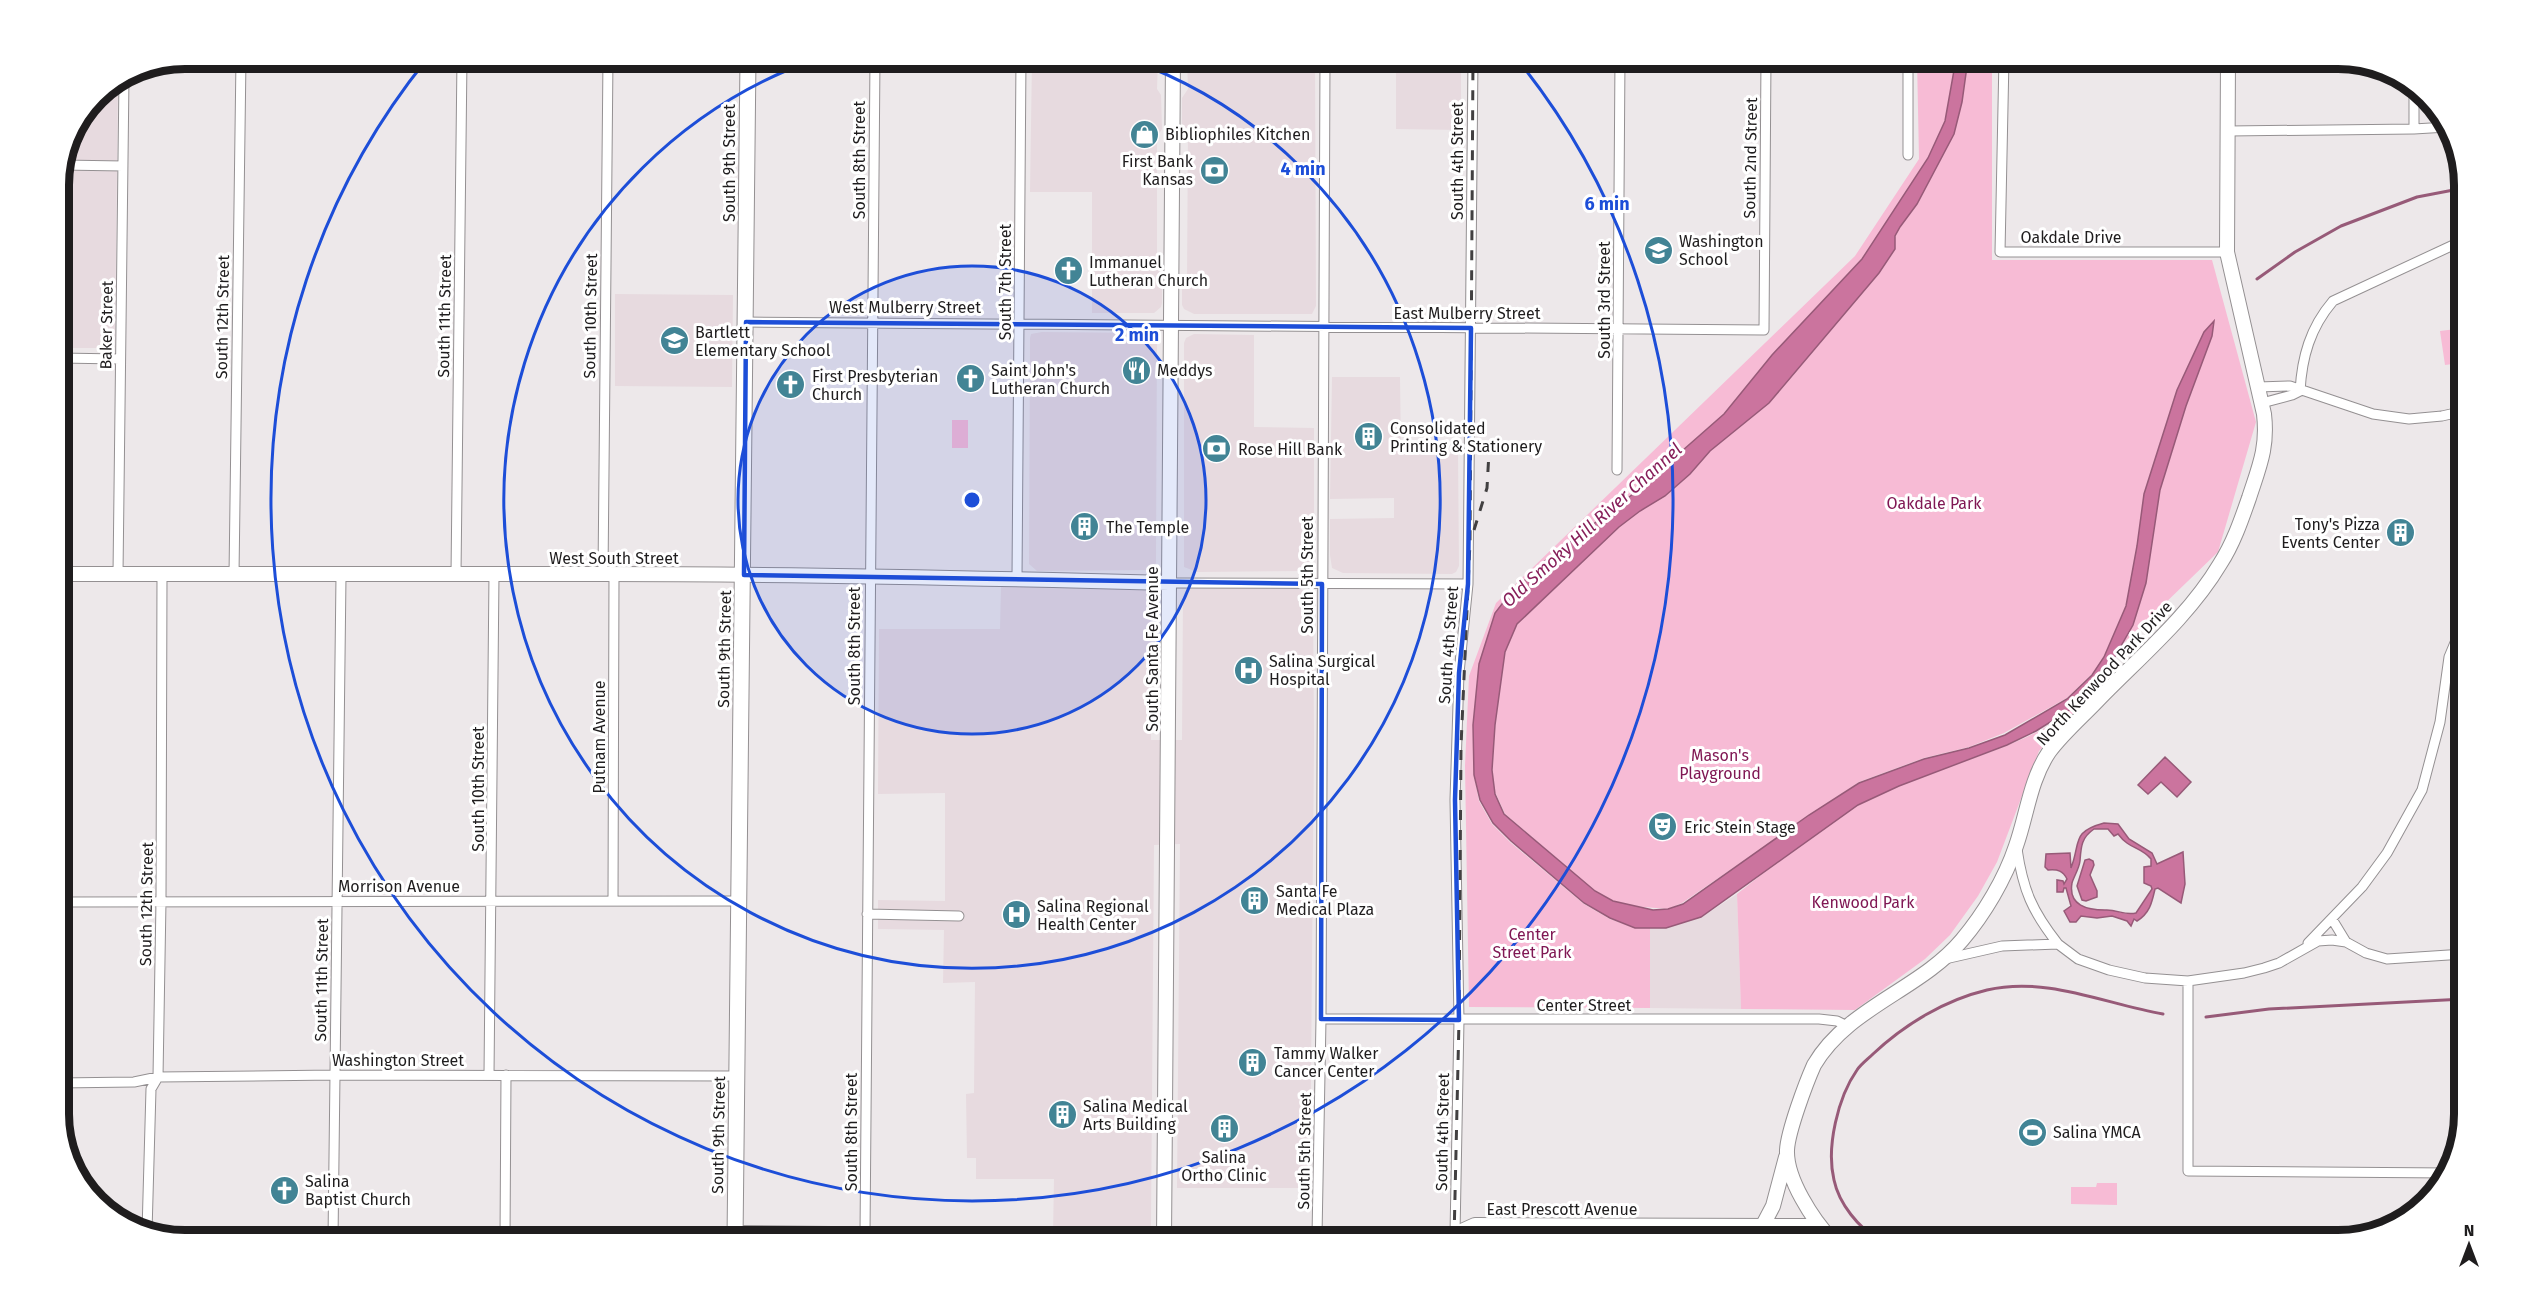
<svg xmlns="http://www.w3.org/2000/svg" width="2523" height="1299" viewBox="0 0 2523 1299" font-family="'Fira Sans',sans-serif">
	<rect width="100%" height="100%" fill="#ede8ea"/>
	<path fill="#e7dadf" d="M1032 59H1158L1157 89 1161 95 1162 129 1157 137V268L1162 276V303L1161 307 1154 313H1092V192H1030Z
		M1187 59H1315L1316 306 1312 314H1194L1184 309 1182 305V287L1187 280 1188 129 1182 125V98L1188 89Z
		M1396 59H1461V130L1396 129Z
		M118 81 115 340 111 347 108 348H59V177L68 136 96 95Z
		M615 294 733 295 732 387 615 386Z
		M1042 332 1149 333 1157 337 1156 563 1152 570 1037 571 1029 564 1030 338 1031 334Z
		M1194 334 1254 335V427L1314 428V560L1310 571 1197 572 1184 567V343L1186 338Z
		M1332 377H1400L1401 454H1458L1459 566 1456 572 1452 574 1343 573 1332 568 1330 555V519L1394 518V498L1330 499Z
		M1001 586 1150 589 1151 740H1182L1183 597 1186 590 1191 587 1301 589 1311 595 1313 600 1314 740 1310 1188H1177L1180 844 1154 845 1151 1225 1149 1231 1143 1233 1053 1235 1054 1179H976V1158H967L966 1094 974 1093 975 982 943 983 944 930 878 929V900L945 901V793L878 794 879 629H1000Z
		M1737 894 1741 1009 1650 1008V928H1666L1702 917Z"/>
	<path fill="#f7bbd5" d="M1917 59H1992V260H2212L2256 422 2218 552 2067 698 2004 733 1969 747 1924 758 1859 782 1682 903 1668 909 1632 906 1613 901 1595 891 1505 814 1496 794 1474 775 1479 801 1492 824 1511 843 1584 904 1610 919 1635 928H1650V1008L1469 1007 1465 766 1469 676 1496 603 1855 256 1919 159Z
		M2456 329 2460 363 2445 365 2440 331Z
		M952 420H968V448H952Z
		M2073 708 2075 711 2039 751 1997 862 1978 896 1950 935 1925 959 1855 1010 1741 1009 1737 894C1776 864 1815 830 1858 805 1913 774 1978 761 2035 733 2049 727 2061 717 2073 708Z
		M2097 1183H2117V1205L2071 1204V1187H2096Z"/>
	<path fill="#cb749e" stroke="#975a78" stroke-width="1.5" fill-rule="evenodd" d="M1956 59H1968L1962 102 1954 134 1917 204 1900 227 1895 236V249L1879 273 1769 403 1710 451 1690 474 1665 496 1640 511 1619 527 1517 624 1505 652 1495 725 1492 770 1495 794 1504 814 1595 891 1613 901 1653 910 1668 909 1683 904 1809 815 1859 783 1924 759 1969 748 2005 735 2067 699 2092 675 2104 657 2126 606 2137 546 2144 494 2177 390 2204 332 2214 321 2212 336 2186 406 2160 490 2146 583 2133 625 2106 672 2073 708 2036 731 2007 745 1899 786 1858 805 1701 917 1666 928H1635L1610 918 1584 903 1511 841 1493 823 1480 800 1474 775 1473 725 1479 664 1495 613 1505 600 1542 563 1633 494 1724 414 1772 355 1862 259 1928 158 1945 121Z
		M2165 757 2191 782 2177 797 2161 782 2148 794 2138 785Z
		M2104 823 2118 824 2129 839 2152 853 2157 864 2183 852 2185 884 2181 903 2158 888 2155 889C2152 902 2150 913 2137 921L2134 919 2131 926 2127 921 2112 916 2097 918 2081 916 2076 922H2070L2064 911 2071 906 2066 888H2064L2063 892H2057V880L2063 881 2064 884 2067 879C2063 871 2058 869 2048 870L2045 867 2046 854 2070 853 2071 868C2081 842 2071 832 2104 823ZM2094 829H2108L2114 836 2118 834C2130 850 2140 846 2151 859V866L2144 867V883L2151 886 2152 889 2136 913C2124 916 2117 909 2105 910 2088 910 2068 906 2072 883 2074 876 2079 869 2080 861 2081 847 2081 838 2094 829Z
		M2089 859 2093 861 2094 865 2090 875 2097 891V897L2086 901 2082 900 2077 886 2085 860Z"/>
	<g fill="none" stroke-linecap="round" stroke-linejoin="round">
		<path stroke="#975a78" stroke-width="3" d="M2257 279 2295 252 2341 226 2417 197 2464 188
			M2206 1017 2269 1009 2464 999
			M1879 1240C1859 1228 1839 1204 1834 1180 1826 1147 1838 1097 1857 1070 1861 1064 1868 1059 1873 1054 1905 1024 1945 1000 1987 990 2047 976 2105 1004 2163 1014"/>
		<defs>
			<path id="street" d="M2004 58 2000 252H2227
				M2414 129V89
				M2229 131 2414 129 2447 127
				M1908 155V58
				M62 165 123 166
				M746 322 1764 330 1766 58
				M59 358 120 359
				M2258 387 2290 386 2373 414 2409 419 2442 416 2464 411
				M2300 391C2302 357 2310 328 2333 301L2464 240
				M2262 403 2292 395 2300 391
				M1617 470 1620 58
				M118 574 124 77
				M456 574 462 58
				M603 574 608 58
				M234 575 241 58
				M1017 578 1021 58
				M1169 583 1468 584
				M2017 849C2023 890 2032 911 2058 944
				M613 901 614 574
				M59 902 739 901
				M59 902 60 574
				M867 914 959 916
				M2332 919 2346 942
				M2308 943 2362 887 2387 853 2422 790 2440 722 2449 657 2464 621
				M1945 959 2002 946 2058 944 2078 959 2109 970 2145 978 2188 981 2244 973 2264 968 2279 963 2318 941 2332 940 2346 942 2366 953 2387 959 2464 954
				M2188 981V1171L2449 1173
				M1321 1019H1819L1837 1021 1847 1026
				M489 1075 494 574
				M59 1083 134 1082 158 1077 335 1075 737 1076
				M147 1232 151 1089 158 1077 161 901 162 575
				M865 1234 875 58
				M1455 1234 1459 1020 1455 800 1459 673 1468 584 1473 58
				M1317 1236 1321 1019 1325 58
				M333 1240 341 576
				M505 1240 506 1075
				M1614 1240V1226
				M1763 1240V1225"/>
			<path id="secondary" d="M59 574C239 575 419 574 600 574 790 574 979 578 1169 583
				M1763 1225 1773 1206 1786 1157
				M735 1233 927 1235 957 1240
				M1164 1235 1455 1234 1475 1225 1818 1226
				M1164 1240 1173 58
				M1832 1240C1813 1220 1786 1179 1787 1150 1788 1131 1806 1083 1814 1065 1848 1007 1920 990 1962 940 1984 914 2005 879 2016 846 2027 815 2030 780 2049 752 2063 733 2083 716 2099 699 2140 657 2189 616 2220 564 2233 544 2241 521 2249 498 2259 467 2268 448 2264 414L2227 252 2228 58"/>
			<path id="primary" d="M735 1240 748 58"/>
		</defs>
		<use href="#street" stroke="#949092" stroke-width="11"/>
		<use href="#secondary" stroke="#949092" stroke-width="16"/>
		<use href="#primary" stroke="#949092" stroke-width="17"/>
		<use href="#street" stroke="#fff" stroke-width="9"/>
		<use href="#secondary" stroke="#fff" stroke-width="14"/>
		<use href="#primary" stroke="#fff" stroke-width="15"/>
		<path stroke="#424041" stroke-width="3" stroke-dasharray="10 10" stroke-linecap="butt" d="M1474 530 1487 488 1490 434
			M1454 1240 1459 1020 1461 746 1470 542 1473 58"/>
	</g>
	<path fill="none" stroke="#1d4ed8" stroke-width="4.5" stroke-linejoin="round" d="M746 322 1471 328 1468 584 1459 673 1455 800 1459 1020 1321 1019 1322 584 744 575Z"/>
	<circle cx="972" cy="500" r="234" fill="#1d4ed8" fill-opacity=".12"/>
	<g fill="none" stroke="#1d4ed8" stroke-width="3">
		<circle cx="972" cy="500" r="234"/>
		<path d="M1128 59A468 468 0 1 1 816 59"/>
		<path d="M1517 59A701 701 0 1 1 427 59"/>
	</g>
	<defs>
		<symbol id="shop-disc" viewBox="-11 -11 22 22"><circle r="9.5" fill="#428495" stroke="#fff"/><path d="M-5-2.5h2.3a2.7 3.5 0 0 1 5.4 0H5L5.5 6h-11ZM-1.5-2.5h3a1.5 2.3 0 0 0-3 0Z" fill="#fff"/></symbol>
		<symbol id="bank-disc" viewBox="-11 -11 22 22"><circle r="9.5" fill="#428495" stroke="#fff"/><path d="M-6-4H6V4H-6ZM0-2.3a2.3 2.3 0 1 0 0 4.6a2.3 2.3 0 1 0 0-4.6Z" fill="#fff"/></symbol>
		<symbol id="school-disc" viewBox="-11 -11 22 22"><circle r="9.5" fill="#428495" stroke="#fff"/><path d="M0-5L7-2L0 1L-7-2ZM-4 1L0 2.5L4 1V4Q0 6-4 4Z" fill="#fff"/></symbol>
		<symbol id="church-disc" viewBox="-11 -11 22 22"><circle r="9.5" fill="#428495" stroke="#fff"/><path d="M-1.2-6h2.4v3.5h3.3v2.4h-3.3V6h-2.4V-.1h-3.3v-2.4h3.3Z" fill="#fff"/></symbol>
		<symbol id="restaurant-disc" viewBox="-11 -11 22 22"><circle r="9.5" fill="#428495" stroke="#fff"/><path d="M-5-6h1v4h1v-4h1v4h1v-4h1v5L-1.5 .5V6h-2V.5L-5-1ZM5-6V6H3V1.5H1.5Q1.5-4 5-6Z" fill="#fff"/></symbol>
		<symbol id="building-disc" viewBox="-11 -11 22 22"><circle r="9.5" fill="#428495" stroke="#fff"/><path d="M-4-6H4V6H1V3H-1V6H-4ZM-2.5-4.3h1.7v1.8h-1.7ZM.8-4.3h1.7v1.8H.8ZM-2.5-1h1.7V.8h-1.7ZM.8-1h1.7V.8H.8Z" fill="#fff"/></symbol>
		<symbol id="hospital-disc" viewBox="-11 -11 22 22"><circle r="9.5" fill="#428495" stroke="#fff"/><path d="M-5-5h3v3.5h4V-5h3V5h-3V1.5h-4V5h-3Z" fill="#fff"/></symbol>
		<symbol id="theatre-disc" viewBox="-11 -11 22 22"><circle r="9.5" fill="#428495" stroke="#fff"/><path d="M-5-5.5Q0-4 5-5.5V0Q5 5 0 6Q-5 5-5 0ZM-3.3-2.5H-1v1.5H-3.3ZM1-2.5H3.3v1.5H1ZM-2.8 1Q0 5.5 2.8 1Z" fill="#fff"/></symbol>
		<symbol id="stadium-disc" viewBox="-11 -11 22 22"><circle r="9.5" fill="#428495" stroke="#fff"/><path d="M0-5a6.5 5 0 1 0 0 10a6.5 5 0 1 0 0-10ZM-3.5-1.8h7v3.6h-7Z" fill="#fff"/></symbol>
	</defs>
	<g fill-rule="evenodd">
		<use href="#shop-disc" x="1128" y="118" width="33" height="33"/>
		<use href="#bank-disc" x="1198" y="154" width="33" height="33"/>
		<use href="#school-disc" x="1642" y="234" width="33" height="33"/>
		<use href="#church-disc" x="1052" y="254" width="33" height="33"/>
		<use href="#school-disc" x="658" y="324" width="33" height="33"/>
		<use href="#restaurant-disc" x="1120" y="354" width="33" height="33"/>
		<use href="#church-disc" x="954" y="362" width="33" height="33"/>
		<use href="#church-disc" x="774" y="368" width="33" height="33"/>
		<use href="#building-disc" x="1352" y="420" width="33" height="33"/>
		<use href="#bank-disc" x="1200" y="432" width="33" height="33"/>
		<use href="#building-disc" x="1068" y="510" width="33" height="33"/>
		<use href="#building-disc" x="2384" y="516" width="33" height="33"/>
		<use href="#hospital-disc" x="1232" y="654" width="33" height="33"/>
		<use href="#theatre-disc" x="1646" y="810" width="33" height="33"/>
		<use href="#building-disc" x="1238" y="884" width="33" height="33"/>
		<use href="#hospital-disc" x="1000" y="898" width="33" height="33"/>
		<use href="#building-disc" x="1236" y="1046" width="33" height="33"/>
		<use href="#building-disc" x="1046" y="1098" width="33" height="33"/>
		<use href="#building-disc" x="1208" y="1112" width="33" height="33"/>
		<use href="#stadium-disc" x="2016" y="1116" width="33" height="33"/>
		<use href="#church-disc" x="268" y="1174" width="33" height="33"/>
	</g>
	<g text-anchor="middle" stroke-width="6" stroke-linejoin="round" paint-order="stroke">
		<g font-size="16" fill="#1f1d1e" stroke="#fff" text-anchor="start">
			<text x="1165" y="140">Bibliophiles Kitchen</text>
			<text x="1193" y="167" text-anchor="end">First Bank<tspan x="1193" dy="18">Kansas</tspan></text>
			<text x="1679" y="247">Washington<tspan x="1679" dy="18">School</tspan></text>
			<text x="1089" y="268">Immanuel<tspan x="1089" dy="18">Lutheran Church</tspan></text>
			<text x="695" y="338">Bartlett<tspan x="695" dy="18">Elementary School</tspan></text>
			<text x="991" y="376">Saint John's<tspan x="991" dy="18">Lutheran Church</tspan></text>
			<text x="1157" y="376">Meddys</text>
			<text x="812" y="382">First Presbyterian<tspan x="812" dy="18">Church</tspan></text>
			<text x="1390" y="434">Consolidated<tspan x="1390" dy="18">Printing &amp; Stationery</tspan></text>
			<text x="1238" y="455">Rose Hill Bank</text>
			<text x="2380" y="530" text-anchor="end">Tony's Pizza<tspan x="2380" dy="18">Events Center</tspan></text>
			<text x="1106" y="533">The Temple</text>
			<text x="1269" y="667">Salina Surgical<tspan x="1269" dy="18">Hospital</tspan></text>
			<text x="1684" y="833">Eric Stein Stage</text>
			<text x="1276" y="897">Santa Fe<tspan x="1276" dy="18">Medical Plaza</tspan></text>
			<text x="1037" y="912">Salina Regional<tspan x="1037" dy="18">Health Center</tspan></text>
			<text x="1274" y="1059">Tammy Walker<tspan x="1274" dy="18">Cancer Center</tspan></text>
			<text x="1083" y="1112">Salina Medical<tspan x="1083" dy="18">Arts Building</tspan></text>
			<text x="2053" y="1138">Salina YMCA</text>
			<text x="1224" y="1163" text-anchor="middle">Salina<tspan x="1224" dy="18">Ortho Clinic</tspan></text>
			<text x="305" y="1187">Salina<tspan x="305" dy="18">Baptist Church</tspan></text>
		</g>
		<g font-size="16" fill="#1f1d1e" stroke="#fff">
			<text transform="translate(1750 158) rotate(-89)" y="6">South 2nd Street</text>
			<text transform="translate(859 160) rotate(-90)" y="6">South 8th Street</text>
			<text transform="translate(1457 161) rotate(-90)" y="6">South 4th Street</text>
			<text transform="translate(729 163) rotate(-90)" y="6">South 9th Street</text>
			<text x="2071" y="243">Oakdale Drive</text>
			<text transform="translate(1005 282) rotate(-90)" y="6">South 7th Street</text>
			<text transform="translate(1604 300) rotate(-90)" y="6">South 3rd Street</text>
			<text x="905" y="313">West Mulberry Street</text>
			<text x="1467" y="319">East Mulberry Street</text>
			<text transform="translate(444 316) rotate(-89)" y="6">South 11th Street</text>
			<text transform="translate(590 316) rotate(-89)" y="6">South 10th Street</text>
			<text transform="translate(222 317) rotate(-89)" y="6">South 12th Street</text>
			<text transform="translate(106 325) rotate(-89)" y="6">Baker Street</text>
			<text x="614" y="564">West South Street</text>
			<text transform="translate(1307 575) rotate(-90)" y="6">South 5th Street</text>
			<text transform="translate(1448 645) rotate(-86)" y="6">South 4th Street</text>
			<text transform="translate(854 646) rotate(-90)" y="6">South 8th Street</text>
			<text transform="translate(724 649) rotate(-89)" y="6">South 9th Street</text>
			<text transform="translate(1152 649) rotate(-90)" y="6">South Santa Fe Avenue</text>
			<text transform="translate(2104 673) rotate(-47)" y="6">North Kenwood Park Drive</text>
			<text transform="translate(599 737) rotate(-90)" y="6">Putnam Avenue</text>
			<text transform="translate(478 789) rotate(-90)" y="6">South 10th Street</text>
			<text x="399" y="892">Morrison Avenue</text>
			<text transform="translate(146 904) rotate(-89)" y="6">South 12th Street</text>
			<text transform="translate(321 980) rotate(-89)" y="6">South 11th Street</text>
			<text x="1584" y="1011">Center Street</text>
			<text x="398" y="1066">Washington Street</text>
			<text transform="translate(851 1132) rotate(-90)" y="6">South 8th Street</text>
			<text transform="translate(1442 1132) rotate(-89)" y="6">South 4th Street</text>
			<text transform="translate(718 1135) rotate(-89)" y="6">South 9th Street</text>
			<text transform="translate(1304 1151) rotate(-89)" y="6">South 5th Street</text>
			<text x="1562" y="1215">East Prescott Avenue</text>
		</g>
		<g font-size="16" fill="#801854" stroke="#fff">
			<text x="1934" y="509">Oakdale Park</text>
			<text x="1720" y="761">Mason's<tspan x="1720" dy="18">Playground</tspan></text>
			<text x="1863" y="908">Kenwood Park</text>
			<text x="1532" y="940">Center<tspan x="1532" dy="18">Street Park</tspan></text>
		</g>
		<g font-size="18" font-style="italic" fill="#871f5a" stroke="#fff">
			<text transform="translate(1592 525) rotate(-42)" y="6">Old Smoky Hill River Channel</text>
		</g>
	</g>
	<path d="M0 0H2523V1299H0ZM185 69H2338A116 116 0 0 1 2454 185V1114A116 116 0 0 1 2338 1230H185A116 116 0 0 1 69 1114V185A116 116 0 0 1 185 69Z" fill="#fff" fill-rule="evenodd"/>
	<path fill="none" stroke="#1f1d1e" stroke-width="8" d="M185 69H2338A116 116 0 0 1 2454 185V1114A116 116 0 0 1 2338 1230H185A116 116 0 0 1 69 1114V185A116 116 0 0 1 185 69Z"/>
	<circle cx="972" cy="500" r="9" fill="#1d4ed8" stroke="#fff" stroke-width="3"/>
	<g font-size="18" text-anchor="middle" font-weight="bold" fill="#1d4ed8" stroke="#fff" stroke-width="6" stroke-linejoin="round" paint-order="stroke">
		<text x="1303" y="175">4 min</text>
		<text x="1607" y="210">6 min</text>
		<text x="1137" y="341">2 min</text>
	</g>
	<g transform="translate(2469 1245)" stroke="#ffffff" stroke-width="4.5" paint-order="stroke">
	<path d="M0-4.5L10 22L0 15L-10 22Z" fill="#1f1d1e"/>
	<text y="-9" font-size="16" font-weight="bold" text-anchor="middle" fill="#1f1d1e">N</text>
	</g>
</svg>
